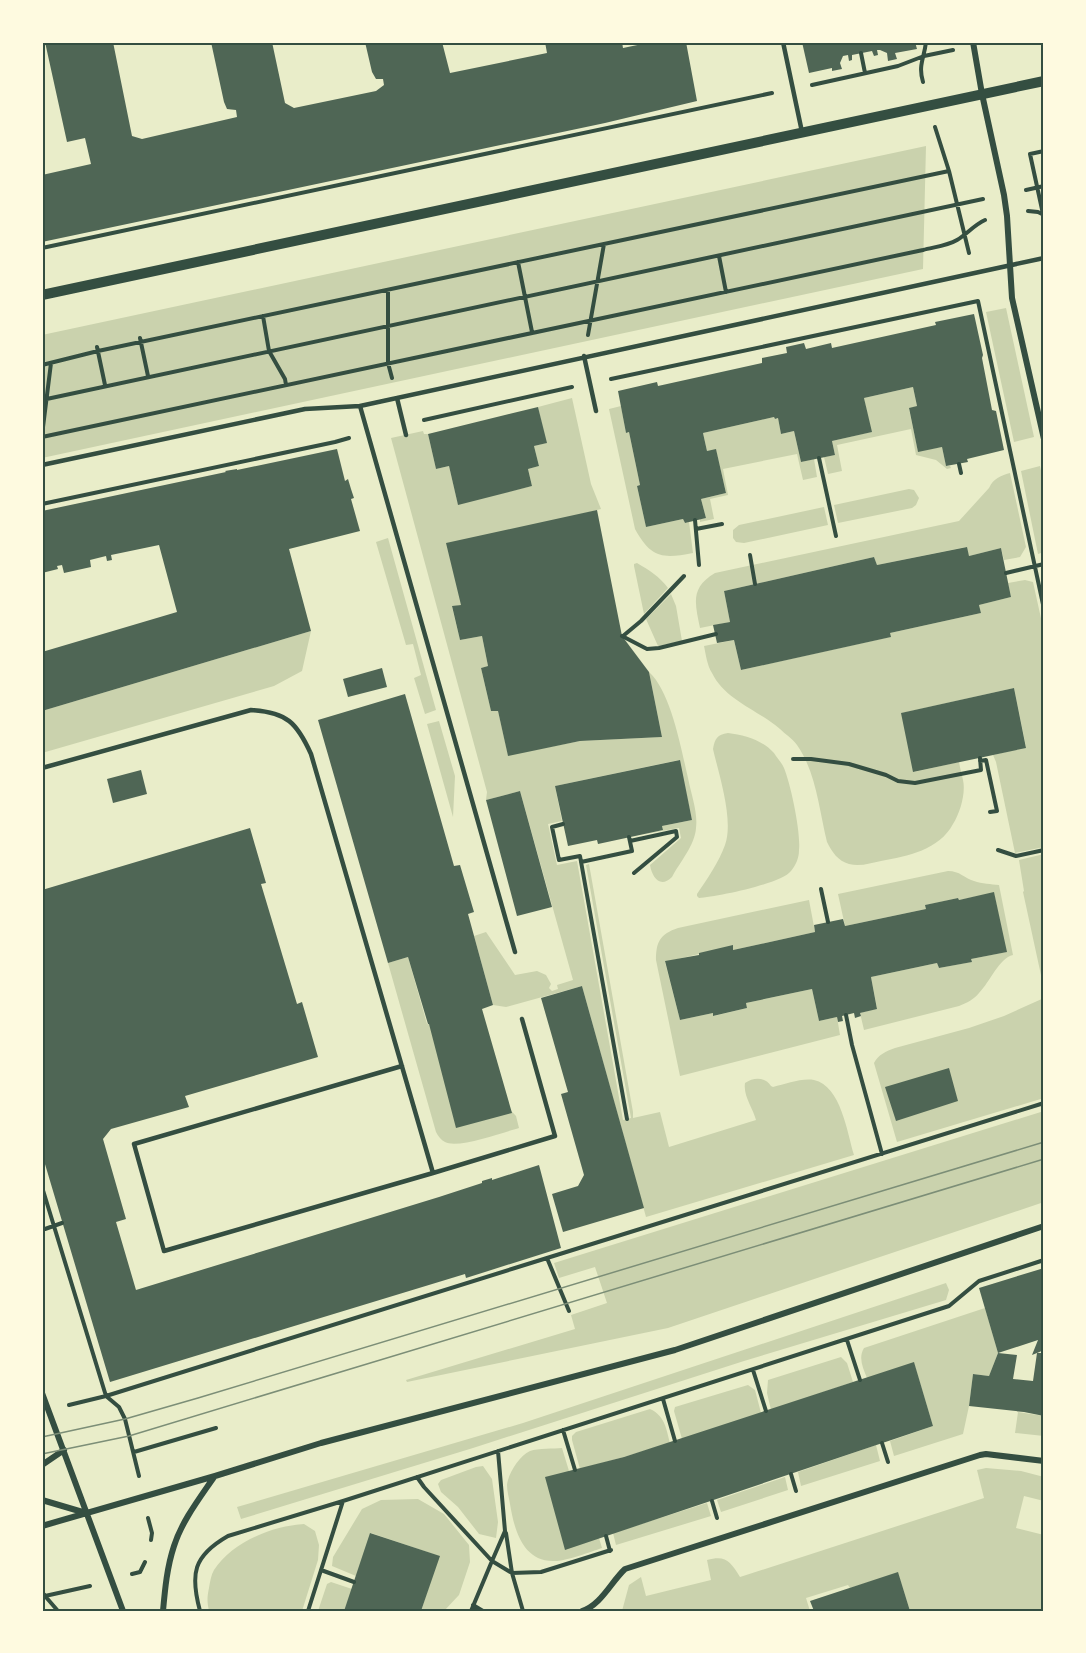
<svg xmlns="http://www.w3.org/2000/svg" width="1086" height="1653" viewBox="0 0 1086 1653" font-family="'Varela Round',sans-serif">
	<rect width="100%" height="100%" fill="#e9edc9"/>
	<path fill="#cad2ad" d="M926 146 923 269 42 458V335Z
		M1006 308 1034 437 1014 442 986 312Z
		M913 387 917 406 909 409 918 451 942 447 946 466H950L951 468 947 469 936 460 916 455 911 429 837 445 842 471 828 474 824 457 835 455 832 441 871 432 864 398Z
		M572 398 591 484 601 509 570 517 461 605 452 607 460 640 482 636 488 666 481 668 491 711H498L508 755 580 741 662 737 649 672C671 692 681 748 688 778 691 794 698 812 696 828 695 845 680 862 672 877 660 889 652 877 650 865L681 838 679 828 639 835 663 830 662 826 692 820 679 760 555 786 562 821 548 824 557 865 577 861 623 1120 631 1118 586 865 589 864 633 1112V1118L660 1112 669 1147 756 1120C753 1108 743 1096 745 1083 754 1077 765 1077 771 1086L773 1087C786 1084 801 1078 814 1080 841 1086 847 1132 854 1155L646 1217 582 986 506 1007 493 1005 474 936 486 932 515 975 537 971 546 975 551 984 549 988 552 991 558 989 557 985 573 980 520 791 486 800 487 792 391 438 423 431 424 434H428L436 469 449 466 458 504 532 486 528 469 539 466 534 446 546 443 538 407Z
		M621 406 626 433 629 432 640 485 637 486 646 527 683 519 685 523 689 522 693 553C662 559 651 558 635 529L609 409Z
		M774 417 775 419 778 418 781 434 794 431 801 462 814 459 817 477 803 480 797 454 723 469 728 495 710 499 714 519 700 522V519L706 518 701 499 726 493 716 450 707 451 703 433Z
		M1040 466 1044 484V552L1038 554 1021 471Z
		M1010 473 1026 547 1020 557 1004 560 1001 548 969 556 966 547 877 565 874 557 724 591 730 622 700 628C695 603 690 588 715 573L959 521 989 488C994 478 1000 476 1010 473Z
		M909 489 914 490 919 498 916 505 912 508 838 523 834 505Z
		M824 507 828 525 744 543 736 542 733 538V530L739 525Z
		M388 538 436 710 425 714 414 678 421 675 413 644 406 645 376 542Z
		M637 563C649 570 660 577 668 588L644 614 634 566V564Z
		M1025 580 1033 582 1044 632V847L1015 853 996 762 993 755 1026 747 1014 688 902 713 914 772 959 762C960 768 962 775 963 780 966 793 960 813 953 824 939 850 908 856 881 861 871 863 860 867 849 864 838 861 832 852 827 842 819 809 816 772 797 745 792 738 785 734 780 729 758 710 725 700 712 673 707 665 706 655 704 646L734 640 741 670 890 637V633L981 613 979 605 1011 597 1008 583Z
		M671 594 676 606 682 641 658 646 646 619Z
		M311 631 302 671 274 686 42 753V711Z
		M439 721 455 776 453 817 427 724Z
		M728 733C745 735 762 740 774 753 777 758 782 763 784 768 791 785 801 833 799 850 799 858 796 865 791 871 781 884 716 897 699 898L697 896V894C707 879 719 862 725 845 734 820 719 775 713 749 715 738 717 735 728 733Z
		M1044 854V989L1023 892 1024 891 1019 860Z
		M948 871C960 871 964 878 974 881 982 884 991 884 999 885L1013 955C999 958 990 982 979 993 974 999 967 1003 959 1006L864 1030 860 1013 877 1008 871 977 937 963 939 968 971 962V959L1006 952 994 893 959 900 958 898 926 905V909L845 926 838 894Z
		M809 900 815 932 733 950V946L665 962 680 1020 713 1013 714 1016 747 1008 746 1003 812 989 819 1021 837 1017 840 1035 680 1076 656 960C656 942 660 934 678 928Z
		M408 957 427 1024H429L516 1116 519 1128C504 1132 458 1149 445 1142 441 1140 438 1136 436 1132L388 963Z
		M1044 998V1098L897 1142 874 1063C878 1055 886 1051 895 1048L969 1028 1004 1016Z
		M1044 1111V1202L668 1328 407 1382 406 1380 575 1329 571 1315 607 1303 595 1267 559 1278 554 1263Z
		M946 1283 949 1290 946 1300 744 1361 473 1448 241 1519 237 1507 523 1423Z
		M985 1308 998 1353 989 1376 973 1374 969 1406 963 1434 894 1456 890 1441 933 1426 914 1363 867 1378C863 1368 858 1358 864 1348Z
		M841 1357 847 1363 853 1382 771 1410 767 1393 768 1380Z
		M748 1385 755 1390 761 1413 682 1439 674 1411 675 1407Z
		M650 1409C665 1416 666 1428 670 1443L624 1457 580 1469 572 1440V1436L576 1432Z
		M1018 1412 1044 1416V1436L1015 1433Z
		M876 1445 880 1461 801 1486 798 1472Z
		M562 1448 569 1471 565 1549 599 1538 602 1548C590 1552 564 1562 553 1561 522 1561 514 1528 510 1504 509 1498 507 1491 507 1485 508 1474 519 1456 530 1451 538 1448 554 1449 562 1448Z
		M483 1466 492 1479 498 1522 496 1538 479 1534 458 1507 441 1492 438 1484 441 1480 476 1467Z
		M986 1468 1021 1471 1044 1477V1501L1024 1496 1016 1528 1044 1535V1611H910L898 1573 850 1588 848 1585 806 1598 810 1611H622L629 1585 641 1577 646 1596 711 1580 707 1560C726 1555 730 1561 740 1577L984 1498 977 1470Z
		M785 1477 788 1490 721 1512 717 1500Z
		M418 1499 444 1514 469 1545 470 1562 459 1595 444 1611H421L439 1556 371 1533 356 1576 332 1566 333 1557 362 1509 381 1500Z
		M707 1503 711 1516 616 1545 613 1533Z
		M304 1524 315 1531 319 1545 318 1560 302 1611H209C207 1602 207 1597 209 1588 210 1582 211 1575 214 1570 232 1542 272 1526 304 1524Z
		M331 1582 352 1589 344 1611H318L327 1584Z"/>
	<path fill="#4f6655" d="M45 42H113L132 136 142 139 237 117 236 110 227 109 224 102 211 42H272L285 103 294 108 376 91 384 85 383 79H376L372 72 365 42H442L450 73 547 53 545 42H622L623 48 652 42H686L697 101 605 123 42 242V175L91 164 85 138 67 142Z
		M802 42H915L917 49 895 53 897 59 888 61 887 53 880 50H877L878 55 874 56 872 51 852 55V60L849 61 848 55 843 56 840 63 842 69 832 71V68L809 73Z
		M974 314 983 355 982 358 992 410 996 411 1004 450 967 459 968 462 946 466 942 447 918 452 909 408 917 406 913 387 864 398 872 432 832 441 835 455 801 462 794 431 781 434 778 418 775 419 774 417 703 433 707 451 716 449 726 493 701 499 706 518 685 523 683 519 646 527 637 486 640 485 629 432 626 433 618 391 657 382 658 386 762 363V358L787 353 786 347 804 343 806 349 831 343 832 348 936 325 935 322Z
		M538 407 547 443 534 446 539 466 528 469 532 486 458 505 449 466 436 469 428 434Z
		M337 449 345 481 348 479 351 489 354 498 351 499 360 531 289 549 311 631 42 711V652L177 612 159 545 111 555 112 560 107 561 106 556 90 560 91 567 64 573 62 565 57 566 58 569 42 573V511L226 472 225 471 237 469V470Z
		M597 510 622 636 649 672 662 737 580 741 508 756 498 711H491L481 668 488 666 482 636 460 640 452 606 461 605 446 543Z
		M967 547 969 556 1001 548 1011 597 979 605 981 613 890 633 891 637 741 670 734 640 717 643 713 625 730 622 724 591 874 557 877 565Z
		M382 668 387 687 348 697 343 679Z
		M1014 688 1026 748 913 772 901 713Z
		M405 694 454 866 460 865 474 912 468 914 493 1005 482 1009 512 1113 456 1128 429 1024H428L408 957 388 963 318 720Z
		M680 760 692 820 662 826 663 830 598 844 597 840 568 846 555 786Z
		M141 770 147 794 113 803 107 779Z
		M520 791 552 907 517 916 486 800Z
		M250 828 266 883 261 884 297 1004 302 1002 318 1057 185 1096 189 1107 111 1129 103 1139 126 1219 116 1222 136 1290 439 1197 482 1183V1181L492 1178V1180L539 1165 561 1248 466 1278 465 1274 110 1382 42 1154V890Z
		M994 892 1007 952 971 959 972 962 939 968 937 963 871 977 877 1009 860 1013 861 1016 855 1018 854 1013 842 1016 843 1021 838 1022 837 1017 819 1021 812 989 746 1003 747 1008 713 1016V1013L680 1020 665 961 699 955V953L733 945V950L815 932 814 925 843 919 845 926 926 909 925 905 958 898 959 900Z
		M582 986 644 1208 563 1232 552 1194 578 1186 584 1175 561 1094 568 1092 541 998Z
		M949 1068 958 1101 896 1121 885 1087Z
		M1044 1268V1350L1037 1353H1044V1416L1024 1412 969 1406 973 1374 989 1376 998 1353 1017 1355 1013 1379 1033 1381 1037 1353 1032 1355 1038 1340 998 1353 979 1288Z
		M914 1362 933 1426 565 1550 545 1477 624 1457Z
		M370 1533 440 1556 421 1611H344Z
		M898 1572 910 1611H814L810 1601Z"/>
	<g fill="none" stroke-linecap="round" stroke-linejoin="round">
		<path stroke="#344e41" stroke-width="4" d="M995 43 1005 42
			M861 53 865 73
			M923 82C918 65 924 59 926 42
			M812 85 898 66 924 56 953 50
			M935 127 949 171 969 253
			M1026 190 1044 186
			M1028 211 1038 212 1044 215
			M1043 214 1030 154 1044 151
			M42 248 772 93
			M719 256 726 292
			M518 262 532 332
			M388 290V363L392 378
			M263 316 269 351 285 379 286 385
			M588 335 604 244
			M140 338 148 376
			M97 347 105 385
			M42 365 98 351 949 171
			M611 379 978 301 1044 609
			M42 400 983 199
			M424 420 572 387
			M42 435 51 363
			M42 437 923 250C934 247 947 246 957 240 967 234 974 225 985 220
			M819 458 836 536
			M959 464 961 473
			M42 504 335 442 349 438
			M695 520 699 565
			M696 529 722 524
			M750 555 755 584
			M1006 573 1044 564
			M622 636 647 649 659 648 716 634
			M623 636 641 621 684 576
			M793 759H811L849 764 886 775 898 781 915 783 981 770 980 758
			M980 761 986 760 997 811 990 812
			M563 824 552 827 559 860 580 856 627 1119
			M630 841 676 831 677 837 634 873
			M998 850 1016 856 1044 850
			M581 862 632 851 629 837
			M821 889 828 922
			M846 1015 852 1045 882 1154
			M42 1187 106 1396 547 1258
			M45 1229 62 1223
			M569 1311 547 1258 1044 1103
			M847 1340 860 1380
			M753 1370 766 1411
			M663 1399 675 1441
			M69 1405 106 1396 119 1407 125 1419 139 1476
			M563 1430 575 1470
			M882 1443 888 1462
			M134 1452 216 1428
			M791 1474 796 1491
			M417 1477 424 1487 492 1561 505 1531 498 1451
			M712 1501 717 1518
			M148 1518 152 1533 151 1540
			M506 1533 512 1573 523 1611
			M606 1536 610 1551
			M321 1570 354 1582
			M132 1574 140 1572 145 1562
			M42 1592 45 1596 90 1586
			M43 1596H45L58 1611
			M473 1605 483 1611
			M200 1611C190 1574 193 1556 228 1536L343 1501 949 1306 979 1281 1044 1260
			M308 1611 343 1501
			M471 1611 492 1561 512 1573 541 1572 611 1550"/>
		<path stroke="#344e41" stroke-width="4.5" d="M783 42 802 132
			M584 356 596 411
			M397 398 406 435
			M360 406 515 952
			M42 465 305 409 360 406 1044 258
			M42 768 251 710C287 712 297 723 311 754L433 1173 164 1251 134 1144 402 1066
			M433 1173 555 1136 522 1019"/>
		<path stroke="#344e41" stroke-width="6" d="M973 42 982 94 1004 195 1007 216 1012 298 1044 439
			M42 1393 123 1611
			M42 1465 64 1450
			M42 1500 86 1513
			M42 1526 215 1476 321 1443 675 1350 1044 1226
			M163 1611C165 1589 167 1567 174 1546 182 1521 199 1499 214 1477
			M582 1611C601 1605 611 1582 625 1569L980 1455 986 1454 1044 1461"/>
		<path stroke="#344e41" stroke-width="10" d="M42 295 1044 81"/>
		<path stroke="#7c8e77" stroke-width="1.5" d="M42 1437 125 1419 198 1398 1044 1142
			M42 1454 129 1436 1044 1159"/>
	</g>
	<rect width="1086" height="1653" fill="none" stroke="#fefae0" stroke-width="87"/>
	<rect x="44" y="44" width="998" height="1566" fill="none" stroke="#344e41" stroke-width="2"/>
</svg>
